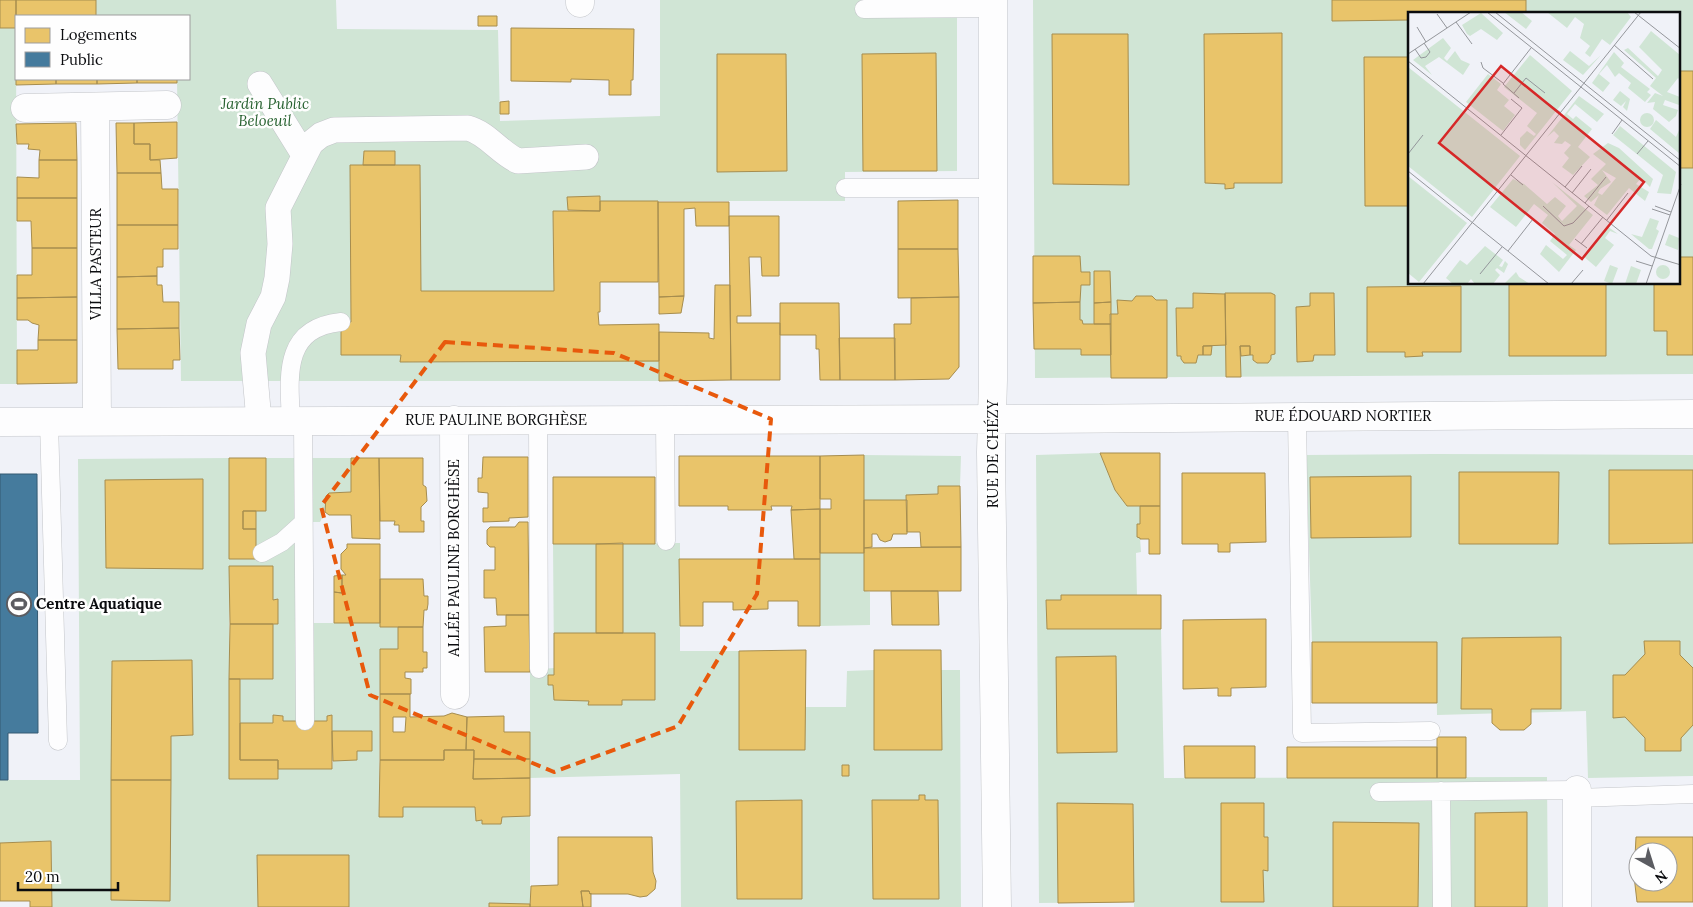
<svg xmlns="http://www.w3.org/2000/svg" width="1693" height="907" viewBox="0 0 1693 907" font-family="Lora,serif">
	<rect width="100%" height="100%" fill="#f0f2f8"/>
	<path fill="#d0e5d5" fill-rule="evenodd" d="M96 0H336L337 29 498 30 500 121 660 116V0H957V171L845 172V201H600L599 196 568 197V210L553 211 554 291H421L420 165H395V151H364L363 165H350L351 322 341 323V355H401V362L659 361V381H181L177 79H189V16H96Z
		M1033 0H1693V374L1035 378ZM1409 14H1679V284H1409Z
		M0 28H16L17 384H0Z
		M1100 453 1115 490 1127 506H1140V524L1137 525V537L1140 538 1141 552 1136 553 1137 596 1061 595V600L1046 601 1047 628 1161 629 1164 778 1547 777 1548 907H1134V902L1039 903 1036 455Z
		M1433 454 1693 455V776L1588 778 1586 711 1437 715 1436 642H1312L1306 455Z
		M864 455 961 456 960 486H938V494L907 495V500H864Z
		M229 458V558L256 529V511H266V458H351V492L328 493 326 496 325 512 320 522H312L313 623H380V627H398V649L380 650 379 817 403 807H475L476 820H482V824H501L502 817 530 816V904L489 903V907H52L51 841 0 843V780H80L78 459ZM273 566V600H278V624H273V679H240V723H273V715L283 716V721H327V716L332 715V731H372V750L357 751V760L333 761 332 769H278V779H229V567Z
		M680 543V651H739V750H805V707H846L847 671 874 670V750H942L941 670H960L961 907H681L680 774 530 778V670L554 668 553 544Z
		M820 553H864V591L870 592V625L820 626Z"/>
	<path fill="#e9c46a" stroke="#a68d4f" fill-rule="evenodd" d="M0 0H16V28H0Z
		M16 0H96V16H16Z
		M1332 0H1526V14H1409V20L1332 21Z
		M478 16H497V26H478Z
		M511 28 634 29 633 80H631V95H609V80L571 79V82L511 81Z
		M1282 33V183H1234V188L1225 189V184L1205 183 1204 34Z
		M1052 34H1128L1129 185 1053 184Z
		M936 53 937 171H863L862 54Z
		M717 54H786L787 171 717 172Z
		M1364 57H1409V206H1365Z
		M1679 71H1693V168H1679Z
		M16 79H56V84L16 85Z
		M56 79H97V84H56Z
		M97 79H137V83L97 84Z
		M137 79H177V83H137Z
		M509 101V114H500V102Z
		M177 122V158L150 160V144H134V123Z
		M76 123 77 160H39L40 150 28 149 29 144H17L16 124Z
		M116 123H134V144H150V160H160L161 173H117Z
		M364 151H395V165H363Z
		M39 160H77V198H17V177L39 178Z
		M350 165H420L421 291H554L553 211H600V201H658V282H600V312H598L599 325 659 324V361L400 362 401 355H341V322H351Z
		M117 173H161L162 189H178V225H117Z
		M600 196V211L568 210 567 197Z
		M17 198H77V248H32L31 221H17Z
		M958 200V249H898V201Z
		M658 202H729V226H696L695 208 684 209V296L659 297Z
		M729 216H779V276H762L761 257H749L751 316H737V323H780V380H731Z
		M117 225H178V249H163V267H157V276L117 277Z
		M32 248H77V297L17 298V275H32Z
		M898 249H958L959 297 898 298Z
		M1033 256H1080L1081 272H1090V285H1081L1080 302 1033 303Z
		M1679 257H1693V355H1667V331H1654V284H1679Z
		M1094 271H1110L1111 302 1094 303Z
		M157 276V285H162L163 302H179V328L117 329V277Z
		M1509 284H1606V356H1509Z
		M715 285H730L731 380 659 381V332L709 333V338L714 339Z
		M1461 286V352H1422L1423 356 1405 357V352H1367V287Z
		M1193 293 1225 294 1226 345 1203 346V355H1198L1196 363H1184L1181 359V356H1177L1176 308H1193Z
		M1225 293H1271L1275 295V354L1271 355V359L1268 363H1257L1253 360V355H1250V346H1240L1241 377H1226Z
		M1310 293H1334L1335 355H1314L1313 361 1297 362 1296 307 1310 306Z
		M684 296 681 313 659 314V297Z
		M1136 296H1152L1156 300H1167V378H1111L1110 314H1118L1117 300 1132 301Z
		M77 297V340H38L39 325 32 323 28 320H17V298Z
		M959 297V367L949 379 895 380 894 324H911V298Z
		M1080 302V320H1082L1083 324H1111V355H1081V349H1034L1033 303Z
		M1111 302V324H1094V303Z
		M780 303H839L840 380H820L819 349H816V335H780Z
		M179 328 180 360H173V369H118L117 329Z
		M839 338H895V380H840Z
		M38 340H77V383L17 384V350H38Z
		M1203 346H1212L1211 355H1203Z
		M1240 346H1250V355L1241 356Z
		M1100 453H1160V506H1127L1115 490Z
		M864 455V553H820V509H831V499H820V456Z
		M679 456H820V509L791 510 792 506H771L772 510H728V506H679Z
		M483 457H528V517L509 518V521L483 522V508H488V493L478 492V478H482Z
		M229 458H266V511H243V529H256V559H229Z
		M351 458H379L380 539 352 538 351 515H329L325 512 326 496 329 493 351 492Z
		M379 458H423V485L426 487 427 501 421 507V521H424V532H399V525H394L395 521H380Z
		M1609 470H1693V543L1609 544Z
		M1459 472H1559L1558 544H1459Z
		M1182 473H1265L1266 542 1230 543V552H1218V544H1182Z
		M1411 476V537L1311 538 1310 477Z
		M553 477H655V544H553Z
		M203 479V569L106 568 105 480Z
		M938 486H960L961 547H921L920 532H907L906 495 938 494Z
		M864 500H907V534H893L891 540 885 542 880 540 877 534H872V547L864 548Z
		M1140 506H1160V554H1149V539H1140V538L1137 537V524H1140Z
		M820 509V559H794L791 510Z
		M243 511H256V529H243Z
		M519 522H528L529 615H497L496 598H484V570H495V547H490L487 544V530L490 527H515Z
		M623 543V633H596V544Z
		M347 544H380V623H334V592L342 593V575H346L341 569V554L347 548Z
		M961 547V591H864V548Z
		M679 559H820V626H798V601H768V609L733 610V602H703V626H680Z
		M229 566H273V600L278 599V624H230Z
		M342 575V593L334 592V576Z
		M380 579H423L424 596H428V604L427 610H424L423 627H380Z
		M891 591H938L939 625H892Z
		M1061 595H1161V629H1047L1046 600H1061Z
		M506 615H529L530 672H485L484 627 506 626Z
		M1266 619V687L1231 688V696H1218V688L1183 689V620Z
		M230 624H273V679H229Z
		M398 627H423V652H427V668H423V672H405V678L411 679V694H380V649H398Z
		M554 633H655V700H622V705H588L589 701 554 700 553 685H548V675H554Z
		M1561 637V709H1531V724L1524 730H1500L1492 723V709H1461L1462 638Z
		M1644 641H1680V655L1693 668V725L1681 738V751H1645V738L1625 717 1613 718V675H1625L1645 654Z
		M1312 642H1437V703H1312Z
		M806 650 805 750H739V651Z
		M874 650H941L942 750H874Z
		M1116 656 1117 752 1057 753 1056 657Z
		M192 660 193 735 171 736V780H111L112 661Z
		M229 679H240V760H278V779H229Z
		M380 694H410V717L444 716 452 713 467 717 466 750H444V760H380ZM393 717H406L405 732H393Z
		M273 715 283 716V721H327V716L332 715V769H278V760H240V723H273Z
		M504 716V732H530V759H474V750H466L467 717Z
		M332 731H372V751H357V760L333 761Z
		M1437 737H1466V778H1437Z
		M1184 746H1255V778H1185Z
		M1287 747H1437V778H1287Z
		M444 750H474L473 779 530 778V816L502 817 501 824H482V820L476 821 475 807H403V817H379L380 760H444Z
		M474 759H530V778L473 779Z
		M842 765H849V776H842Z
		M111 780H171L170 901 111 900Z
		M919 795H925V800H938L939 899H873L872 800H919Z
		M802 800V899H737L736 801Z
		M1057 803 1133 804 1134 902 1058 903Z
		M1221 803H1264V837H1268V871L1263 870 1264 902H1221Z
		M1527 812V907H1475V813Z
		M1333 822 1419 823 1418 907H1333Z
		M558 837H652L653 872 656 881 655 889 647 896 640 897 628 894H590L589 891H581L583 907H530L531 886 558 885Z
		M1636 837H1693V902H1637L1634 876ZM1638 852H1668V882H1638Z
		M51 841 52 907H30V901H0V843Z
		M257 855H349V907H258Z
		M581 891H589L590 894 591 893V907H583Z
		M489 903 530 904V907H489Z"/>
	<path fill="#457b9d" stroke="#345a72" d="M0 474H37L38 733H8V780H0Z"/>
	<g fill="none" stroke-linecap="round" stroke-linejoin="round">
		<defs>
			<path id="service" d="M864 9 993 8
				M845 188H994
				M1297 417 1302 733 1431 731
				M538 420 539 669
				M665 420 666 541
				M291 421C289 377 282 328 341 322
				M303 421 305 721
				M49 422 58 741
				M262 553 282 542 303 523
				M1441 791 1442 907
				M1379 792 1577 790
				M1577 798 1693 794"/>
			<path id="pedestrian" d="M260 84 304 155
				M259 421 253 353 259 324 273 297 277 278 280 244 278 208 311 143 321 135 334 130 468 128C487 133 500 153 518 161L586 157"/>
			<path id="minor" d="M580 0V3
				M993 0V380L991 452 997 907
				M95 107 97 421
				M25 108 167 105
				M454 420 455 695
				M0 422 1040 419 1693 414
				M1577 790V907"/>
		</defs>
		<use href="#service" stroke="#c3c5c9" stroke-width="19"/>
		<use href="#pedestrian" stroke="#c3c5c9" stroke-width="26"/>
		<use href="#minor" stroke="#c3c5c9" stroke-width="29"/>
		<use href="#service" stroke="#fdfdfe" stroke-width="18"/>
		<use href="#pedestrian" stroke="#fdfdfe" stroke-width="25"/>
		<use href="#minor" stroke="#fdfdfe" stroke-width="28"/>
	</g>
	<path fill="none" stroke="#e8590c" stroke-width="4" stroke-dasharray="10 6" stroke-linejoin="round" d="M445 342 614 353 771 419 757 594 678 726 554 772 370 695 321 506Z"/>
	<defs>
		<symbol id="stadium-ring" viewBox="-11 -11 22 22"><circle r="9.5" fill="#fefefe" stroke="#5b5c61" stroke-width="1.5"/><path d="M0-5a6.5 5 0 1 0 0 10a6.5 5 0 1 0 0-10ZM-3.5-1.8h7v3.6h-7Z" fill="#5b5c61"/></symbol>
	</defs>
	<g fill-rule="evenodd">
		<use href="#stadium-ring" x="5" y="590" width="28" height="28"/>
	</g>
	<g text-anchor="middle" stroke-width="5" stroke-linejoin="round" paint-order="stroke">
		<g font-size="15" font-style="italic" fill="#296332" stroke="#fefefe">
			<text x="265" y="109">Jardin Public<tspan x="265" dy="17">Beloeuil</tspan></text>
		</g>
		<g font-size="15" fill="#0b0c0f" stroke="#fefefe">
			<text transform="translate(96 264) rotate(-90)" y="5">VILLA PASTEUR</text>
			<text x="1343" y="421">RUE ÉDOUARD NORTIER</text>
			<text x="496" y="425">RUE PAULINE BORGHÈSE</text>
			<text transform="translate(993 454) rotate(-90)" y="5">RUE DE CHÉZY</text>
			<text transform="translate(454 558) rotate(-90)" y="5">ALLÉE PAULINE BORGHÈSE</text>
		</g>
		<g font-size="15" font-weight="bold" fill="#0b0c0f" stroke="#fefefe" text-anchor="start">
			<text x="36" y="609">Centre Aquatique</text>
		</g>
	</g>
	<g transform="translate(1408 12)">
		<rect width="272" height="272" fill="#f0f2f8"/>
		<path d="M96 0H113L124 9 118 17ZM139 0H219L223 5 202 33 194 27 182 45 177 41 182 34 172 26 176 12 167 5 159 16ZM73 1 95 21 89 28 73 17 62 24 59 22 54 13ZM243 19 272 43V68L270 66 259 80 272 85V90L271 93 257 88 255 93 270 98 268 104 261 110 245 97 247 90 239 91 247 81 255 84 242 74 248 66 216 38 220 36 250 64 254 58 231 35ZM35 26 43 36 36 46 39 49 47 39 53 48 62 52 55 63 31 45 17 54 24 63 5 48ZM162 39 181 54 193 43 175 63 155 48ZM206 40 216 51 213 55 242 77 239 80 243 83 237 90 220 76 223 71 211 61 207 65 199 53 191 62 202 71 195 80 184 71ZM122 43 164 79 117 138 112 133V126L119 119 126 124 128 122 119 114 129 101 96 75ZM0 55 112 144 64 205 0 154ZM80 62 93 72 89 78 101 88 96 94 107 103 95 119 58 90ZM212 79 222 87 219 99 215 95 218 89 213 94 205 88ZM171 84 196 102 189 110 167 92 159 102 165 107 168 104 184 117 170 135 182 145 165 163 154 155 161 146 156 141 163 133 157 129 154 132 146 131 151 124 146 119 139 125ZM232 108a7 7 0 1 1 14 0a7 7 0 1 1-14 0ZM248 108 268 125 272 116V142L242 117ZM212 114 268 160 263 182 249 181 255 163 205 123ZM200 131 211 136 245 167 242 175 233 166 228 172 241 180 237 189 221 176 199 203 186 193 191 183 183 190 176 184 190 173 183 167 198 152 185 142ZM194 158 208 166 194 183 190 181 192 177 203 170ZM0 164 59 211 11 270 0 261ZM105 167 116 172 139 192 147 185 158 194 150 204 154 209 169 194 144 170 185 203 161 233 168 238 151 260 132 242 138 233 155 247 159 243 142 229 147 222 134 211 140 203 126 192 108 215 82 195ZM242 206 251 209 248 217 251 219 244 237H241L223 222 234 225ZM199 214 210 222 202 219 197 226 206 233 188 255 175 244ZM261 222 271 226 270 238 257 233ZM77 234 95 248 91 254 94 255 97 249 100 252 96 261 89 256 87 258 92 263 85 272H67L63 267 59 272H45L38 266 52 248 59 253ZM248 260a7 7 0 1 1 14 0a7 7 0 1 1-14 0ZM202 253 210 256 204 272 196 269ZM223 254 233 258 228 272H217ZM108 260 111 265 122 272H96Z" fill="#d0e5d5" fill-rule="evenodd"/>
		<path fill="none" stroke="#94969b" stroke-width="1" d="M79 0 273 155M87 0 273 149M226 0 273 37M29 2 39 16M48 10 64 32M9 15 18 30M206 33 245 67M7 37 13 46 18 45 22 40 16 31M0 42 63 0M0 49 243 244 273 253M73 50 75 56 95 71M106 81 118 66 137 81M111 86 95 72 123 36M141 92 153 101M204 122 214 108M93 123 114 96 103 87M0 142 15 123M229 142 240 129M0 159 141 272M103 163 115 173M157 175 174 154M164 181 183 157M177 191 198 165M135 194 156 214 165 211 181 194M247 194 263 200M244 197 262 203M199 208 220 181M167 227 179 236M173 232 195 205M100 239 125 207M228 249 244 254M72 262 94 235M15 272 233 0M163 272 175 258M238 272 273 172"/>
		<path fill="#d62828" fill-opacity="0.15" stroke="#d62828" stroke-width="2.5" d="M93 54 236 170 174 247 31 131Z"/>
		<rect width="272" height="272" fill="none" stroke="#0b0c0f" stroke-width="2.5"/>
	</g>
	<rect x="15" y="15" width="175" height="65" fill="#fefefe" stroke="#9d9d9e"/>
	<rect x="25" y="28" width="25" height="15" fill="#e9c46a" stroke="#9d9d9e"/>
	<text x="60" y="40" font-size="15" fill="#0b0c0f">Logements</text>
	<rect x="25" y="52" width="25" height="15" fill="#457b9d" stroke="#9d9d9e"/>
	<text x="60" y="65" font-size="15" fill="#0b0c0f">Public</text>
	<g transform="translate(1653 867) rotate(141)"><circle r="24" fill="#fefefe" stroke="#9d9d9e"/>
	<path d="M0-4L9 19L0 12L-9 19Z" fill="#5b5c61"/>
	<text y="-8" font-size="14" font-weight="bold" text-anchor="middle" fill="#0b0c0f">N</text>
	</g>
	<path d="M18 882v8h100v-8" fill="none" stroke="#0b0c0f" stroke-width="2.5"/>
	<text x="25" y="882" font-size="15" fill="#0b0c0f" stroke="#fefefe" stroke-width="4" paint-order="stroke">20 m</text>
</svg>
